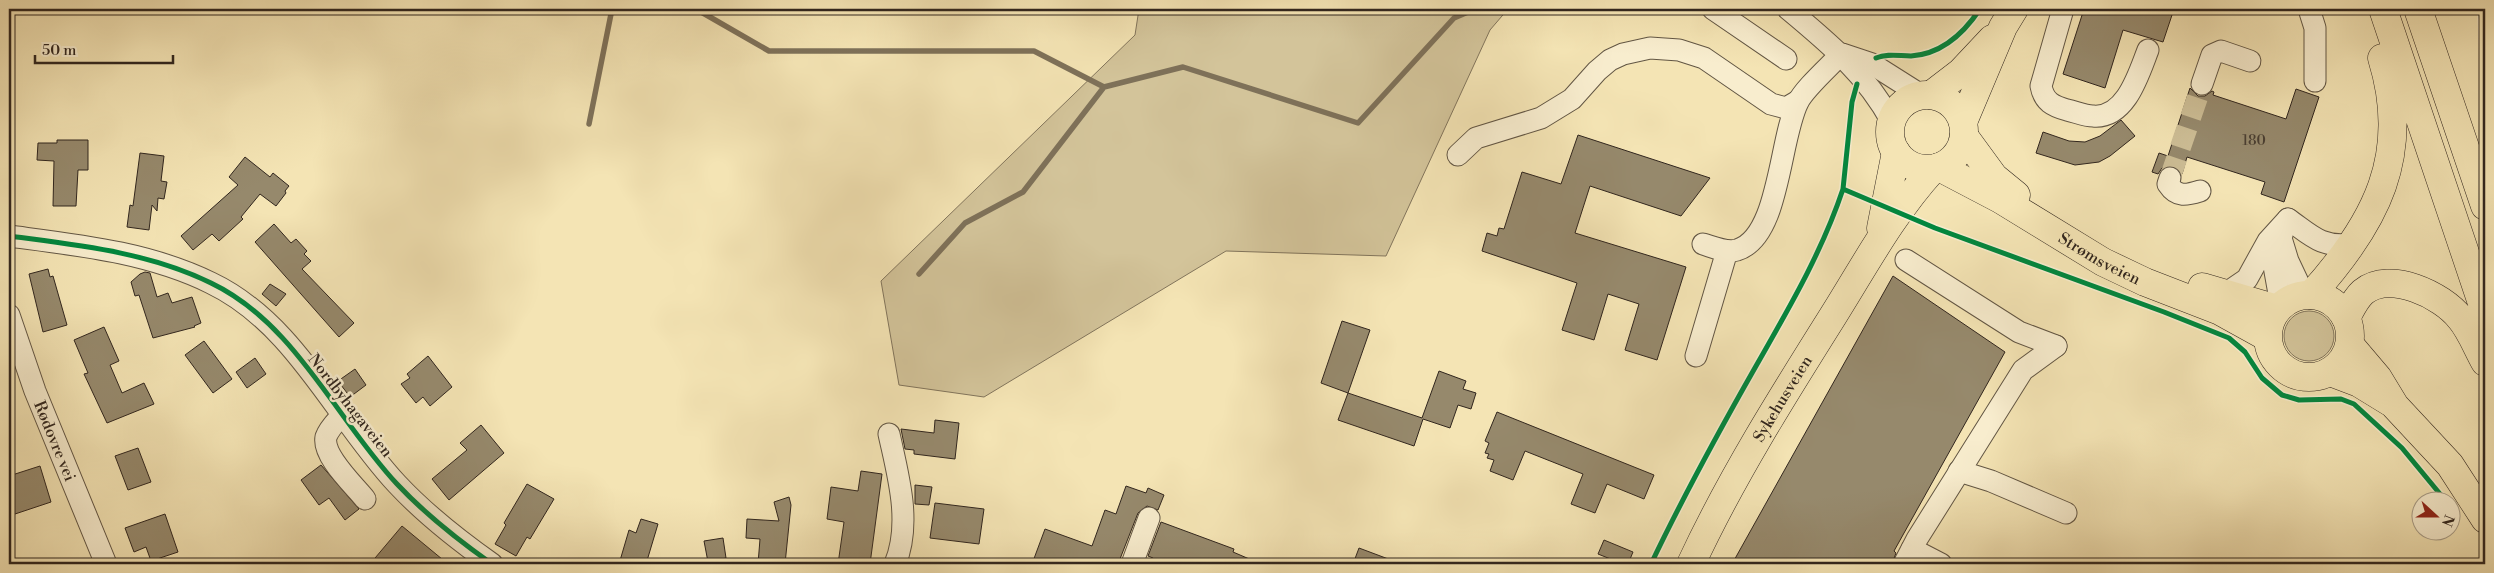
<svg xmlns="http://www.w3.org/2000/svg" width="2494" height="573" viewBox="0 0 2494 573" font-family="'Libre Bodoni',serif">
	<rect width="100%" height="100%" fill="#f4e4b4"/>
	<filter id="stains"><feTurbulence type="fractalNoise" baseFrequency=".004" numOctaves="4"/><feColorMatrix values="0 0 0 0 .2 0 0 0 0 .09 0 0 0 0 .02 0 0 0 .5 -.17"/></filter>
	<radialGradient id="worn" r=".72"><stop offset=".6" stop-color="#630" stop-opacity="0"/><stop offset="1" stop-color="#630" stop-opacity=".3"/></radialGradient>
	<path fill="#d3c49a" stroke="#82755c" d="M1139 9H1508L1490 30 1386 256 1226 251 984 397 899 385 881 281 1135 35Z
		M2284 336a25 25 0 1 1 50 0a25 25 0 1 1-50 0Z"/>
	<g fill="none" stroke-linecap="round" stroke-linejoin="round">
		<path stroke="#7e7159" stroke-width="5.5" d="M696 9 769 51H1034L1104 87 1183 67 1358 123 1454 18 1475 9
			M589 124 612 9
			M919 274 965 223 1023 192 1104 87"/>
	</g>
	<path fill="#96896c" stroke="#31261e" d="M2084 9H2174L2163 42 2123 30 2105 88 2063 74Z
		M2190 88 2198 96H2205L2212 91 2214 92 2213 95 2286 119 2296 89 2319 97 2284 202 2261 194 2265 182 2187 157 2182 174 2173 166 2162 168 2158 174 2152 172 2159 153 2168 156Z
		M2121 120 2135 136 2110 156 2099 162 2075 165 2036 153 2043 132 2069 141 2085 142 2100 136Z
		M1578 135 1710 178 1681 216 1590 186 1575 233 1686 267 1657 360 1625 350 1639 304 1608 294 1594 340 1562 330 1577 283 1482 251 1487 233 1497 236 1499 228 1504 229 1522 172 1561 184Z
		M57 140H88V170H78L76 206H53L54 161 37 160 38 143H57Z
		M140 153 164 156 161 181 167 182 164 199 158 198 157 211 152 205 149 230 127 227 130 205 133 206Z
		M245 157 270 177 273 173 289 186 285 191 286 193 276 206 260 194 241 217 243 219 219 241 212 234 193 250 181 236 238 185 229 177Z
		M274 224 291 243 296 239 307 251 304 254 311 261 302 269 354 323 339 337 255 242Z
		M48 269 50 277 53 276 67 325 43 332 29 274Z
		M145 272 150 273 157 297 168 293 172 303 192 297 201 323 194 326 195 327 153 338 139 295 135 296 131 282 140 274Z
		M1893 276 2005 352 1894 551 1896 553 1892 564H1732Z
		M270 284 286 294 276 306 262 294Z
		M1342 321 1370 330 1348 393 1422 418 1439 371 1466 381 1463 389 1476 393 1471 409 1458 405 1450 428 1423 419 1414 446 1338 420 1348 393 1321 383Z
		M104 327 119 361 110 365 122 393 144 383 154 404 107 423 84 374 88 373 74 340Z
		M204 341 232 379 213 393 185 355Z
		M428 356 452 387 430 406 423 397 416 403 401 384 410 378 407 374Z
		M255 358 266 374 247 388 236 372Z
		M355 369 366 385 350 397 338 381Z
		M1497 412 1654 475 1644 499 1607 484 1595 513 1571 504 1583 474 1525 451 1513 480 1490 471 1494 460 1487 458 1489 454 1485 453 1489 443 1485 441Z
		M935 420 959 423 955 459 914 454V450L905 449 901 429 934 433Z
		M481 425 504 453 449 500 432 479 467 450 460 443Z
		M138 448 151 482 128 490 115 456Z
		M321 465 359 509 345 520 329 498 319 505 301 480Z
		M40 466 51 502 12 515 9 505V476Z
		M861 471 882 474 870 564H838L844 522 827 519 831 487 858 491Z
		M527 484 554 499 530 539 527 537 516 556 495 544 506 525 504 523Z
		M915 485 932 487 929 505 915 504Z
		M1126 486 1146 493 1148 488 1164 495 1158 510 1147 506 1138 513 1118 564H1032L1045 529 1092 546 1105 510 1116 514Z
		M789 497 791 505 785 564H758L760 539 746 538 747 519 779 521 774 502Z
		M935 503 984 509 979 544 930 538Z
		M165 514 178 552 151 561 146 547 134 552 125 528Z
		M641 519 658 524 646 564H619L629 530 636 533Z
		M1161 522 1234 549 1233 552 1261 564H1151L1153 558 1148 556Z
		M402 526 448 564H370Z
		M723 538 726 558 708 562 704 541Z
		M1604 540 1633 552 1628 564H1611L1613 560 1598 554Z
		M1359 548 1399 563V564H1353Z"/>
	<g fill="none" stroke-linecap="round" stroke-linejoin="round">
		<path stroke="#cdbe96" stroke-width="21" stroke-dasharray="21 11" stroke-linecap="butt" d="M2170 178 2202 84"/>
		<defs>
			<g id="minor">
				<path d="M1713 9 1786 59"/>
				<path d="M1788 9C1829 43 1866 74 1892 122"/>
				<path d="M2063 9 2041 86C2044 102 2053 106 2067 110 2076 112 2085 116 2093 116 2126 119 2139 73 2148 50"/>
				<path d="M2309 9 2315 28V81"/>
				<path d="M1842 54 1872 64 1921 95"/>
				<path d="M2202 84 2212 55 2221 51 2250 61"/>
				<path d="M1458 155 1476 138 1541 118 1572 99 1597 71 1610 60 1623 54 1650 48 1679 50 1704 58 1771 104 1786 108 1798 101"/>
				<path d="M2170 178 2168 184C2177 198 2187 195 2200 191"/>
				<path d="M2288 219C2311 235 2321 248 2351 244"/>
				<path d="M9 236C77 245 148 252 211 283 295 323 336 419 397 484 426 515 458 540 492 564"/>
				<path d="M2281 238 2288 261 2304 295"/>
				<path d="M1703 244C1713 247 1726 253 1737 250 1780 237 1779 139 1798 102 1804 89 1830 66 1841 54"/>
				<path d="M1906 260 2019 332 2056 346"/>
				<path d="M2225 294 2247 279 2268 241 2288 219"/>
				<path d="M2281 305 2274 266 2283 231"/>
				<path id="s1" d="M9 315 35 391 106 564"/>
				<path d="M1696 356 1727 251"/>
				<path d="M343 414C337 421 329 428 326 437 322 456 354 485 365 499"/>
				<path d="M889 434C898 475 912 523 895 564"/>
				<path d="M1959 471 1991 481 2066 513"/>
				<path d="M1912 549 1941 564"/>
				<path d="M1132 564 1149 518"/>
				<path d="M1904 564 1917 539 2023 370 2056 346"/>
			</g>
			<g id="major">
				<path d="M1931 95 1961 72 1992 39"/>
				<circle cx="1927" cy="132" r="37"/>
				<path d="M1963 122 2003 27 2014 9"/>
				<path d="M1964 136 1994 177 2016 195"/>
				<path id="s2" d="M1939 167 2000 199 2103 262 2145 282 2220 311 2267 337"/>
				<path d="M1881 228 1896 152"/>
				<path d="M2202 287 2277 309"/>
				<circle cx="2309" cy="336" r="41"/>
				<path d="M2350 345 2378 378 2395 406 2450 465 2485 519"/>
				<path d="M2330 372 2359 383 2390 402"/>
				<path id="s3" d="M1691 564C1731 478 1782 397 1833 316 1865 265 1892 214 1933 169"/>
			</g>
			<path id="highway" d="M2383 9 2485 312
				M2418 9 2485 206
				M2311 295C2376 223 2412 155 2382 58
				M2346 318C2351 309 2355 299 2363 292 2390 270 2442 295 2460 318 2471 331 2477 348 2485 362"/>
		</defs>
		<use href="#minor" stroke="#625644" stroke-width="23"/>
		<use href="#major" stroke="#31261e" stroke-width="29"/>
		<use href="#highway" stroke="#31261e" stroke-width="29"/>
		<use href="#minor" stroke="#f8edce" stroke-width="21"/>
		<use href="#major" stroke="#f4e4b4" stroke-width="28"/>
		<use href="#highway" stroke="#f4e4b4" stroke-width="28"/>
		<defs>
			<path id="cycleway" d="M2481 9 2485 89
				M1876 58C1887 53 1899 56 1911 56 1942 54 1964 33 1980 9
				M1857 84 1852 102 1843 189 1935 228 2164 312 2229 338 2245 352 2262 378 2282 395 2299 400 2341 399 2354 404 2402 448 2445 500
				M9 236C77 245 148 252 211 283 295 323 336 419 397 484 426 515 458 540 492 564
				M1651 564C1683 497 1719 431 1756 366 1789 308 1822 252 1843 189"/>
		</defs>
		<use href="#cycleway" stroke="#f8edce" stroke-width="8"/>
		<use href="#cycleway" stroke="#00873e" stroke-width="5"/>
	</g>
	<g text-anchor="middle" stroke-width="5" stroke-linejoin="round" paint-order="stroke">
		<g font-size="14" fill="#4a3f32">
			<text x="2254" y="145">180</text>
		</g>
		<g font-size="16" fill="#31261e" stroke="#f8edce">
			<text dy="6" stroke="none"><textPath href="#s2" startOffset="185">Strømsveien</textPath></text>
			<text dy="6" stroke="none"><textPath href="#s3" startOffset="189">Sykehusveien</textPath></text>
			<text transform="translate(351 405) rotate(52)" y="6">Nordbyhagaveien</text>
			<text dy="6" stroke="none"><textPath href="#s1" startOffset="134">Rødovre vei</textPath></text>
		</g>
	</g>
	<rect width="2494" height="573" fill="none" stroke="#f4e4b4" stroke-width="30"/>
	<rect x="10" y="10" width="2474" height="553" fill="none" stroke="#31261e" stroke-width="2.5"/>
	<rect x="15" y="15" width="2464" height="543" fill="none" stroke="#31261e"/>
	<g transform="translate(2436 516) rotate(111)"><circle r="24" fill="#f8edce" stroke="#a89d88"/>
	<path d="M0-4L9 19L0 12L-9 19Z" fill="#8f2418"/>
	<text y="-8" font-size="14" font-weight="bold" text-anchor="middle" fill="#31261e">N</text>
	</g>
	<path d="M35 55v8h138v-8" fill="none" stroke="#31261e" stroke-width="2.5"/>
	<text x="42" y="55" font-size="15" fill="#31261e" stroke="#f8edce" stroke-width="4" paint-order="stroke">50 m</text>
	<rect width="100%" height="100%" filter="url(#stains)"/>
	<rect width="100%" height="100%" fill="url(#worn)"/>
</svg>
